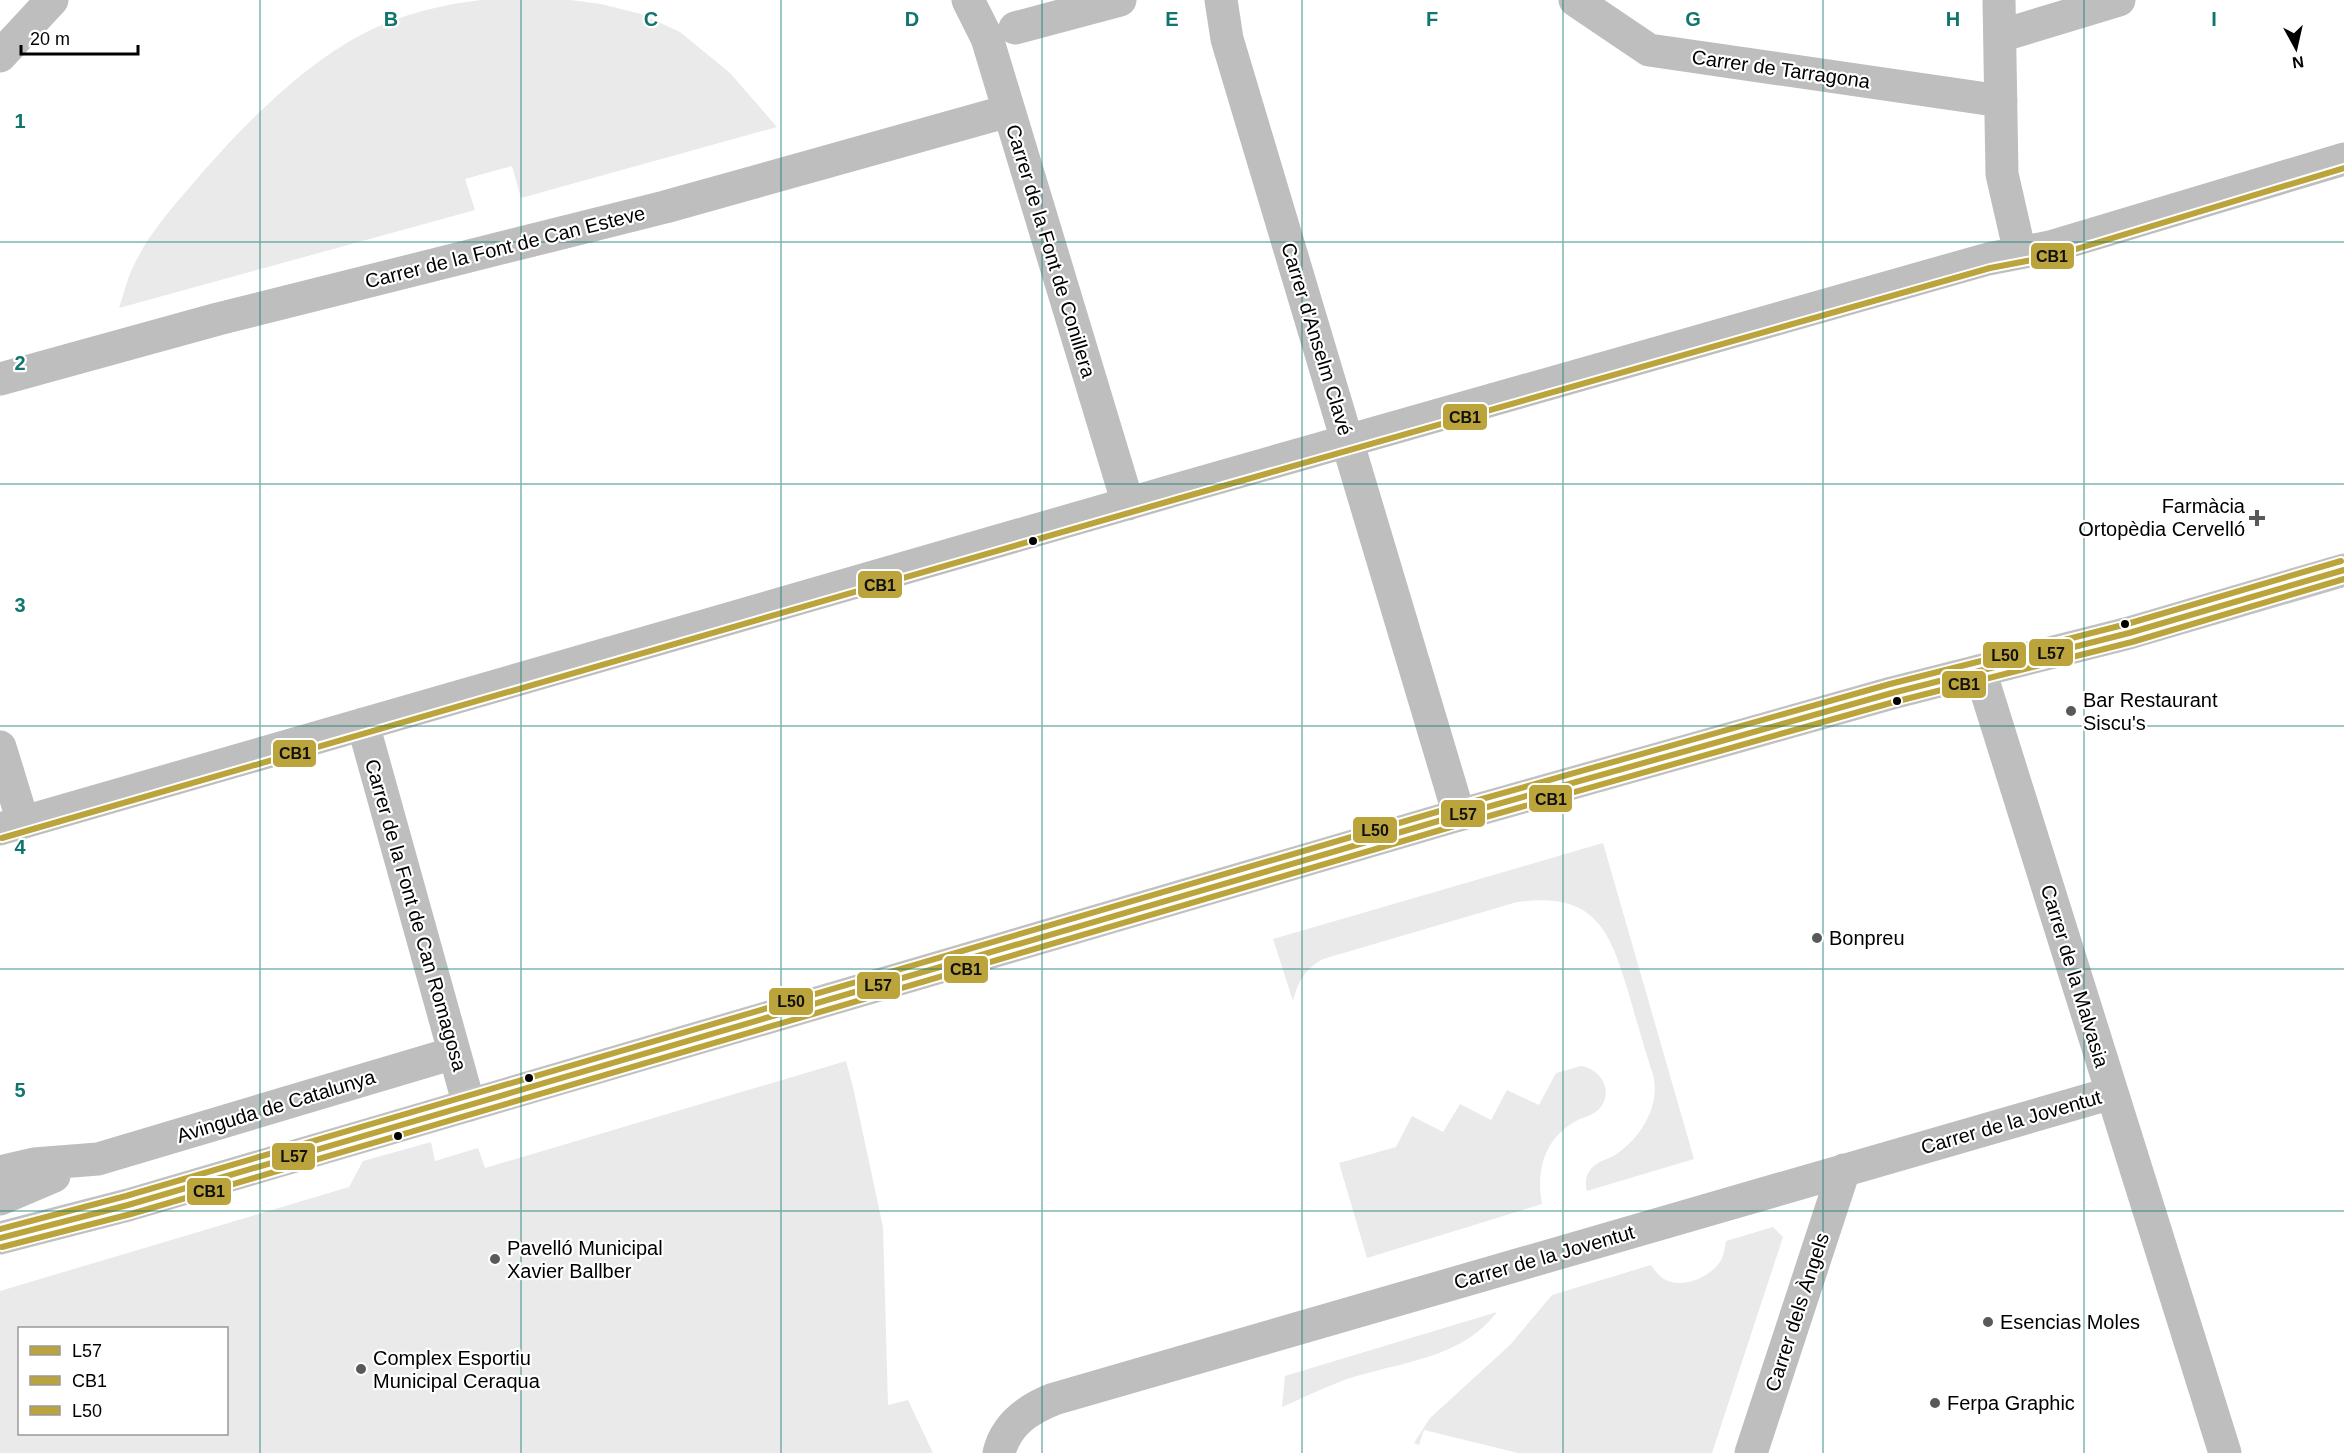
<svg xmlns="http://www.w3.org/2000/svg" width="2344" height="1453" viewBox="0 0 2344 1453" font-family="Arial,sans-serif">
	<rect width="100%" height="100%" fill="#fff"/>
	<path fill="#eaeaea" fill-rule="evenodd" d="M481 0H570L601 4 641 14 680 32 730 73 777 127 521 198 512 166 465 179 475 210 119 308C124 294 127 278 134 265 147 237 169 211 190 187 240 128 311 54 384 24 416 11 447 4 481 0Z
		M1603 843 1694 1159 1587 1191C1585 1183 1585 1176 1591 1169 1597 1161 1607 1160 1615 1155 1640 1139 1661 1106 1653 1075 1644 1047 1636 1019 1628 991 1609 927 1593 892 1517 902L1323 959C1305 969 1298 982 1293 1001L1273 939Z
		M846 1061 853 1087 883 1227 888 1405 908 1400 933 1453H0V1291L349 1187 363 1161 431 1142 435 1161 478 1148 485 1168ZM20 1328H226V1434H20Z
		M1581 1066C1601 1069 1614 1091 1600 1108 1593 1116 1585 1116 1576 1121 1544 1139 1536 1170 1542 1204L1367 1258 1339 1163 1396 1147 1412 1116 1443 1132 1460 1104 1491 1120 1507 1090 1539 1105 1556 1073Z
		M1773 1227 1783 1237 1712 1453H1518L1424 1430 1419 1445 1414 1443 1430 1418 1510 1345 1552 1295 1651 1265C1654 1270 1659 1276 1664 1279 1681 1290 1712 1277 1721 1260 1724 1255 1725 1247 1726 1241Z
		M1497 1312C1465 1354 1415 1360 1368 1373 1338 1380 1310 1395 1282 1407L1285 1376Z"/>
	<g fill="none" stroke-linecap="round" stroke-linejoin="round">
		<path stroke="#bebebe" stroke-width="33" d="M968 0 987 38 1128 504
			M1221 0 1227 39 1459 815
			M1575 0 1649 50 2001 101
			M1999 0 2002 174 2020 253
			M1015 28 1120 0
			M2000 36 2119 0
			M0 56 52 0
			M0 379 218 319 665 207 1008 111
			M1980 671 2225 1453
			M363 724 469 1105
			M0 747 23 822
			M0 829 1175 490 1988 259 2050 247 2344 159
			M0 1172 34 1164 98 1159 454 1053
			M0 1199 54 1176
			M999 1453C1006 1424 1028 1409 1054 1399L2112 1093
			M1751 1453 1844 1170"/>
		<path stroke="#c1c1c1" stroke-width="33" d="M0 1238 128 1205 1459 815 1892 693 2129 633 2344 570"/>
		<defs>
			<path id="bus-1" d="M0 1238 128 1205 1459 815 1892 693 2129 633 2344 570"/>
			<path id="bus-2" d="M2 838 1177 499 1990 268 2053 256 2344 168
				M2 1247 131 1214 1461 824 1894 702 2132 642 2344 579"/>
			<path id="bus-3" d="M0 1229 126 1196 1457 806 1890 684 2127 624 2341 561"/>
		</defs>
		<use href="#bus-1" stroke="#fff" stroke-width="10"/>
		<use href="#bus-2" stroke="#fff" stroke-width="10"/>
		<use href="#bus-3" stroke="#fff" stroke-width="10"/>
		<use href="#bus-1" stroke="#bba43b" stroke-width="6"/>
		<use href="#bus-2" stroke="#bba43b" stroke-width="6"/>
		<use href="#bus-3" stroke="#bba43b" stroke-width="6"/>
	</g>
	<path fill="none" stroke="#0f766e" stroke-width="1.5" stroke-opacity="0.55" d="M260 0V1453M521 0V1453M781 0V1453M1042 0V1453M1302 0V1453M1563 0V1453M1823 0V1453M2084 0V1453M0 242H2344M0 484H2344M0 726H2344M0 969H2344M0 1211H2344"/>
	<g fill="#595959" stroke="#fff" stroke-width="2">
		<path d="M2254 509h6v6h6v6h-6v6h-6v-6h-6v-6h6z"/>
		<circle cx="2071" cy="711" r="6"/>
		<circle cx="1817" cy="938" r="6"/>
		<circle cx="495" cy="1259" r="6"/>
		<circle cx="1988" cy="1322" r="6"/>
		<circle cx="361" cy="1369" r="6"/>
		<circle cx="1935" cy="1403" r="6"/>
	</g>
	<g fill="#000" stroke="#fff" stroke-width="2">
		<circle cx="1033" cy="541" r="5"/>
		<circle cx="2125" cy="624" r="5"/>
		<circle cx="1897" cy="701" r="5"/>
		<circle cx="529" cy="1078" r="5"/>
		<circle cx="398" cy="1136" r="5"/>
	</g>
	<g text-anchor="middle" stroke-width="4.5" stroke-linejoin="round" paint-order="stroke">
		<g font-size="20" fill="#000" stroke="#fff">
			<text transform="translate(1781 69) rotate(8)" y="7">Carrer de Tarragona</text>
			<text transform="translate(505 247) rotate(-14)" y="7">Carrer de la Font de Can Esteve</text>
			<text transform="translate(1051 251) rotate(73)" y="7">Carrer de la Font de Conillera</text>
			<text transform="translate(1317 339) rotate(73)" y="7">Carrer d'Anselm Clavé</text>
			<text transform="translate(416 915) rotate(74)" y="7">Carrer de la Font de Can Romagosa</text>
			<text transform="translate(2075 976) rotate(73)" y="7">Carrer de la Malvasia</text>
			<text transform="translate(276 1106) rotate(-17)" y="7">Avinguda de Catalunya</text>
			<text transform="translate(2011 1122) rotate(-16)" y="7">Carrer de la Joventut</text>
			<text transform="translate(1544 1257) rotate(-16)" y="7">Carrer de la Joventut</text>
			<text transform="translate(1797 1312) rotate(-72)" y="7">Carrer dels Àngels</text>
		</g>
		<g font-size="20" fill="#000" stroke="#fff" text-anchor="start">
			<text x="2245" y="513" text-anchor="end">Farmàcia<tspan x="2245" dy="23">Ortopèdia Cervelló</tspan></text>
			<text x="2083" y="707">Bar Restaurant<tspan x="2083" dy="23">Siscu's</tspan></text>
			<text x="1829" y="945">Bonpreu</text>
			<text x="507" y="1255">Pavelló Municipal<tspan x="507" dy="23">Xavier Ballber</tspan></text>
			<text x="2000" y="1329">Esencias Moles</text>
			<text x="373" y="1365">Complex Esportiu<tspan x="373" dy="23">Municipal Ceraqua</tspan></text>
			<text x="1947" y="1410">Ferpa Graphic</text>
		</g>
	</g>
	<g font-size="20" text-anchor="middle" font-weight="bold" fill="#0f766e" stroke="#fff" stroke-width="4.5" stroke-linejoin="round" paint-order="stroke">
		<text x="391" y="26">B</text>
		<text x="651" y="26">C</text>
		<text x="912" y="26">D</text>
		<text x="1172" y="26">E</text>
		<text x="1432" y="26">F</text>
		<text x="1693" y="26">G</text>
		<text x="1953" y="26">H</text>
		<text x="2214" y="26">I</text>
		<text x="20" y="128">1</text>
		<text x="20" y="370">2</text>
		<text x="20" y="612">3</text>
		<text x="20" y="854">4</text>
		<text x="20" y="1097">5</text>
	</g>
	<g stroke="#fff" stroke-width="2">
		<rect x="2030" y="242" width="45" height="28" rx="6" fill="#bba43b"/>
		<rect x="1442" y="403" width="46" height="28" rx="6" fill="#bba43b"/>
		<rect x="857" y="570" width="46" height="29" rx="6" fill="#bba43b"/>
		<rect x="2028" y="638" width="46" height="29" rx="6" fill="#bba43b"/>
		<rect x="1982" y="641" width="45" height="28" rx="6" fill="#bba43b"/>
		<rect x="1941" y="670" width="46" height="29" rx="6" fill="#bba43b"/>
		<rect x="272" y="739" width="45" height="29" rx="6" fill="#bba43b"/>
		<rect x="1528" y="784" width="45" height="29" rx="6" fill="#bba43b"/>
		<rect x="1440" y="799" width="46" height="29" rx="6" fill="#bba43b"/>
		<rect x="1352" y="816" width="46" height="28" rx="6" fill="#bba43b"/>
		<rect x="943" y="955" width="46" height="29" rx="6" fill="#bba43b"/>
		<rect x="856" y="971" width="45" height="29" rx="6" fill="#bba43b"/>
		<rect x="768" y="987" width="46" height="29" rx="6" fill="#bba43b"/>
		<rect x="271" y="1142" width="45" height="29" rx="6" fill="#bba43b"/>
		<rect x="186" y="1177" width="46" height="29" rx="6" fill="#bba43b"/>
	</g>
	<g font-size="16" text-anchor="middle" font-weight="bold" fill="#111">
		<text x="2052" y="262">CB1</text>
		<text x="1465" y="423">CB1</text>
		<text x="880" y="591">CB1</text>
		<text x="2051" y="659">L57</text>
		<text x="2005" y="661">L50</text>
		<text x="1964" y="690">CB1</text>
		<text x="295" y="759">CB1</text>
		<text x="1551" y="805">CB1</text>
		<text x="1463" y="820">L57</text>
		<text x="1375" y="836">L50</text>
		<text x="966" y="975">CB1</text>
		<text x="878" y="991">L57</text>
		<text x="791" y="1007">L50</text>
		<text x="294" y="1162">L57</text>
		<text x="209" y="1197">CB1</text>
	</g>
	<rect x="18" y="1327" width="210" height="108" fill="#ffffff" stroke="#999999" stroke-width="1.5"/>
	<rect x="30" y="1346" width="30" height="9" fill="#bba43b" stroke="#999999" stroke-width="1.5"/>
	<text x="72" y="1357" font-size="18" fill="#000000">L57</text>
	<rect x="30" y="1376" width="30" height="9" fill="#bba43b" stroke="#999999" stroke-width="1.5"/>
	<text x="72" y="1387" font-size="18" fill="#000000">CB1</text>
	<rect x="30" y="1406" width="30" height="9" fill="#bba43b" stroke="#999999" stroke-width="1.5"/>
	<text x="72" y="1417" font-size="18" fill="#000000">L50</text>
	<g transform="translate(2296 48) rotate(172)" stroke="#ffffff" stroke-width="4.5" paint-order="stroke">
	<path d="M0-4.5L10 22L0 15L-10 22Z" fill="#000000"/>
	<text y="-9" font-size="16" font-weight="bold" text-anchor="middle" fill="#000000">N</text>
	</g>
	<path d="M21 45v9h117v-9" fill="none" stroke="#000000" stroke-width="3"/>
	<text x="30" y="45" font-size="18" fill="#000000" stroke="#ffffff" stroke-width="4.5" paint-order="stroke">20 m</text>
</svg>
